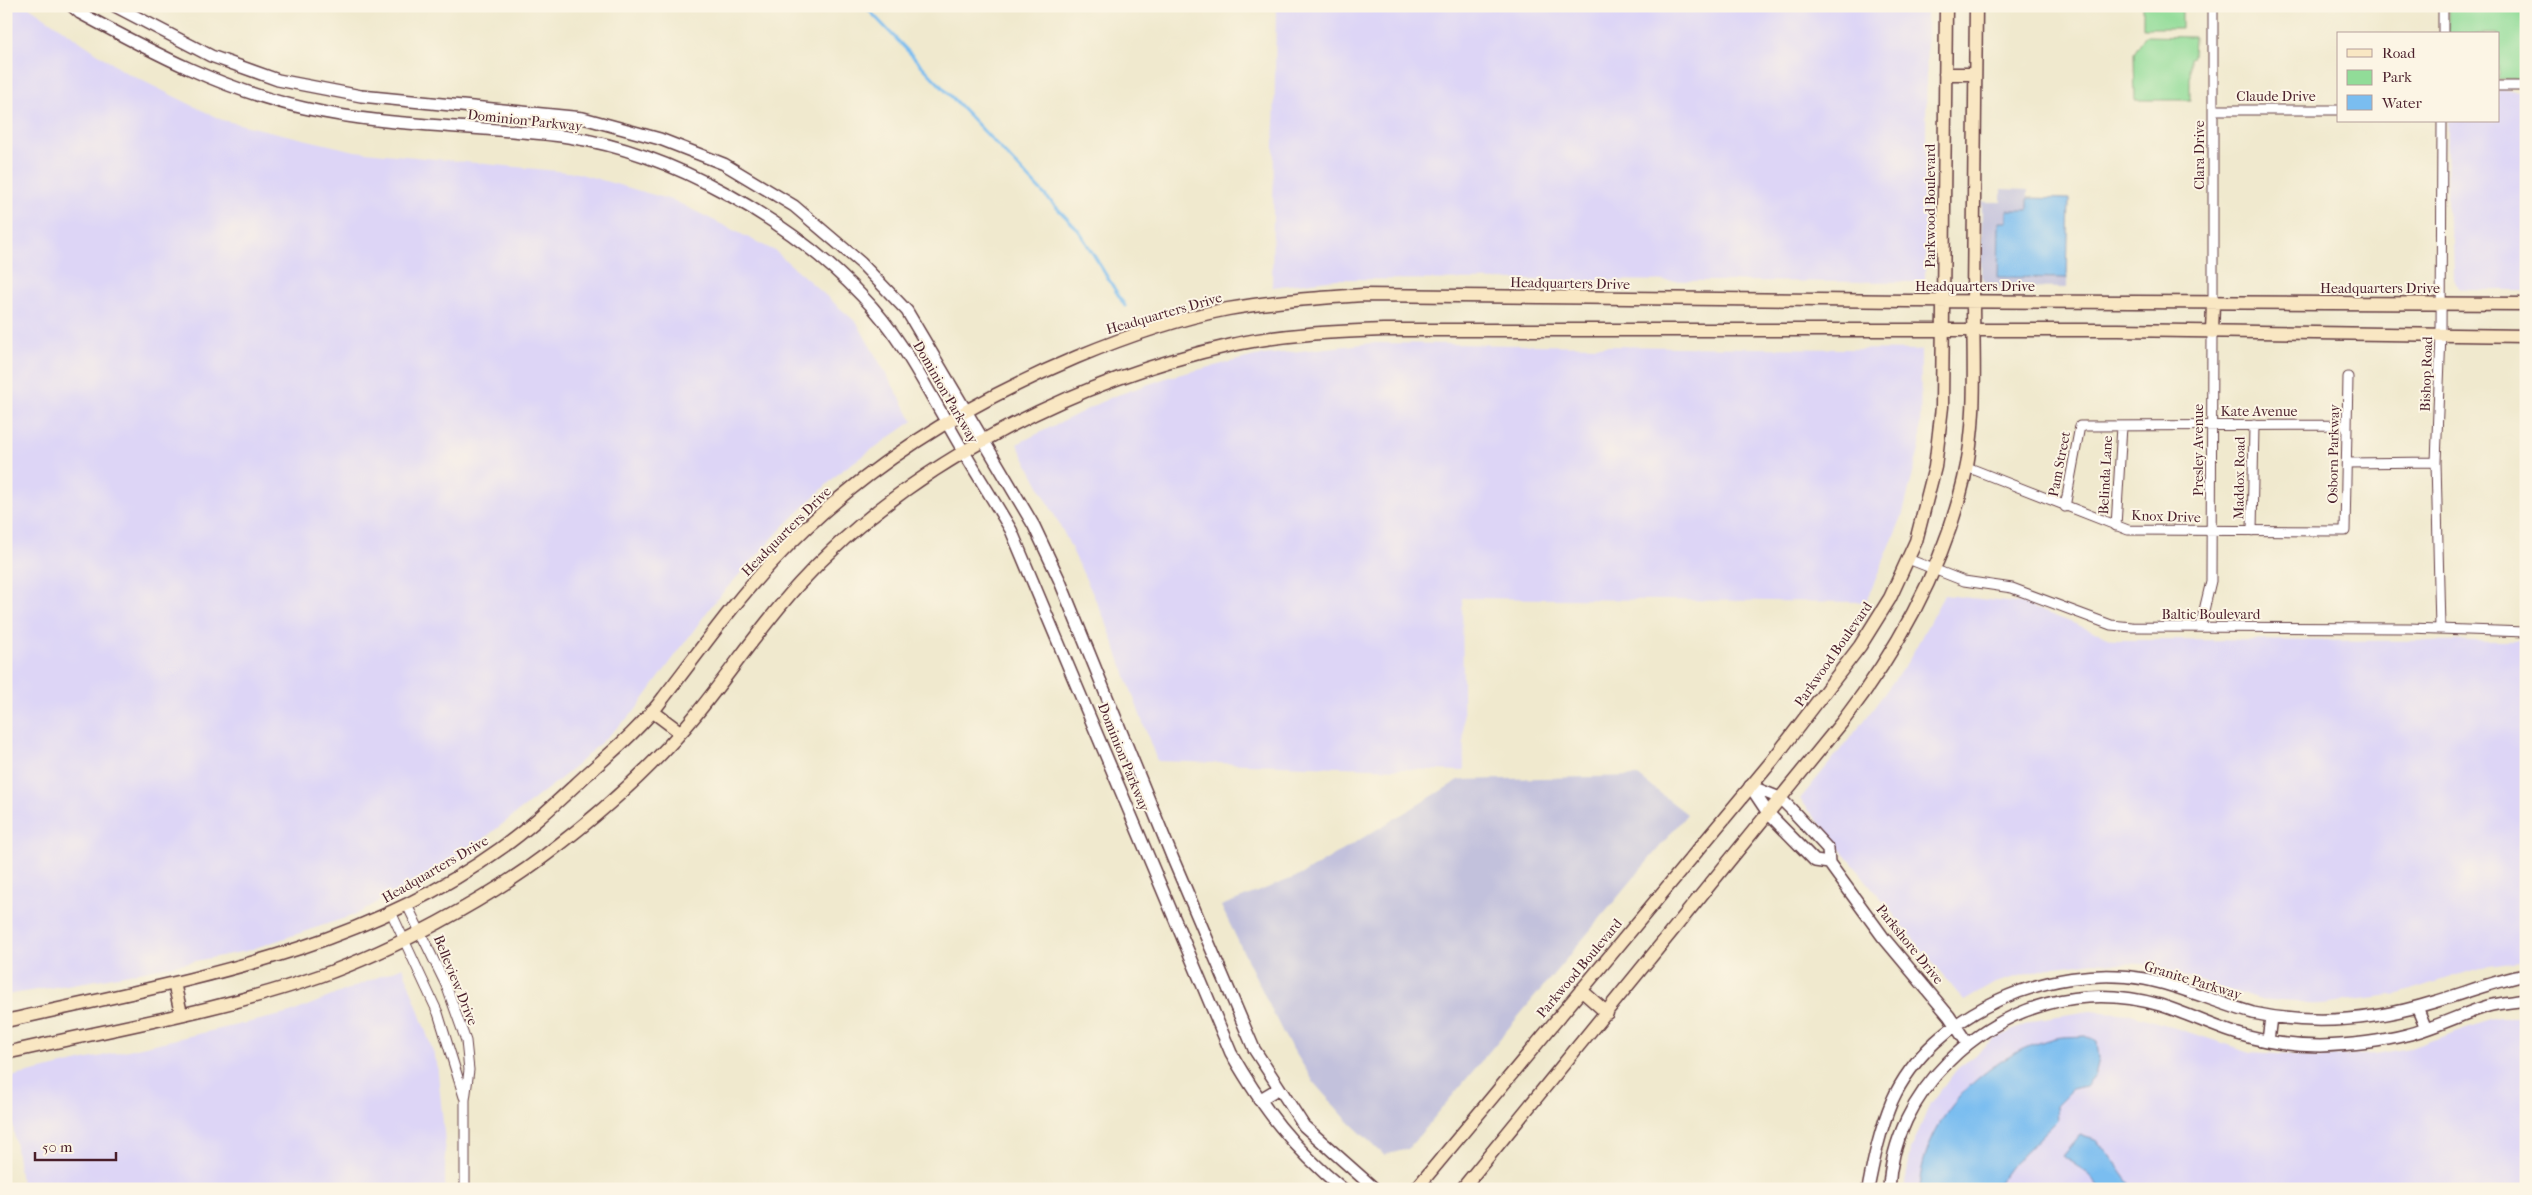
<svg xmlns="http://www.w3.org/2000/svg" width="2532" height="1195" viewBox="0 0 2532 1195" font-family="'IM FELL French Canon',serif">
	<rect width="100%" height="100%" fill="#fcf5e5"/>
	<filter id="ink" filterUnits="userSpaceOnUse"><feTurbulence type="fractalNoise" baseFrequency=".02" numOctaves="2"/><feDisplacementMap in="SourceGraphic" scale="10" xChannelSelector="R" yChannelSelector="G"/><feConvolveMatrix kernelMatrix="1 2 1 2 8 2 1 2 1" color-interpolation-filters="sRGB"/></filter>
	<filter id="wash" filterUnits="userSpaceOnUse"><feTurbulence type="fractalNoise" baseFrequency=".0096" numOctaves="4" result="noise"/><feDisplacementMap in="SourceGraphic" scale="20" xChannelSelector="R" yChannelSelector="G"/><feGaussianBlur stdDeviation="1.12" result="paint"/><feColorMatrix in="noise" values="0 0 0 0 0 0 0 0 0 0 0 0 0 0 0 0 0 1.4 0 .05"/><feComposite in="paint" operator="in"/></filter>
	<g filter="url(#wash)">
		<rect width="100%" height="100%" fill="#f0e9ce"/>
		<path fill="#ddd5f6" d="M6 6H28L125 72 222 120 355 151 577 173 675 201 775 251 857 323 913 421 841 471 783 527 715 601 634 712 569 772 468 851 357 914 246 951 103 979 6 995Z
			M1276 6H1927L1925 282 1336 279 1272 287Z
			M2498 90 2526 91V290H2465L2458 288 2454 279 2453 240 2447 213 2448 121H2498Z
			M1372 343 1921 350 1920 446 1902 517 1866 602 1462 598 1464 771 1157 761 1106 622 1066 537 1017 444 1112 397 1169 377 1255 356Z
			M1944 595 2024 604 2116 640 2526 641V960L2489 965 2399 994 2322 1004 2257 999 2144 964 2094 962 2048 968 1995 983 1964 1001 1800 799 1864 721 1909 660Z
			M403 967 437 1063 445 1142V1189H22L6 1078 290 1013Z
			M2090 1011 2131 1014 2251 1052 2321 1057 2375 1054 2410 1048 2498 1017H2526V1189H1904L1911 1150 1929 1106 1957 1069 1996 1038 2038 1019Z"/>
		<path fill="#c2c1dc" d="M2001 189 2028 190V198L2069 199 2067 288 1994 287 1984 281 1981 276 1982 202H2001Z
			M1638 776 1687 814 1408 1149 1384 1155 1347 1120 1315 1084 1284 1035 1221 906 1301 875 1459 780Z"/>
		<path fill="#91dc98" stroke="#6e7e62" d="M2143 6H2182V28H2143Z
			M2448 6H2526V79H2498V34H2448Z
			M2145 36 2194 37 2193 57 2190 58V100H2135L2134 53Z"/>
		<path fill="#7abdf0" stroke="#626e8e" d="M2028 198 2069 199 2067 278 1998 277 1999 222H2007V210H2028Z
			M2085 1036 2097 1042 2099 1059 2095 1075 2086 1086 2073 1089 2056 1106 2057 1121 2010 1167 1994 1189H1919C1924 1117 1984 1058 2051 1039 2061 1036 2074 1037 2085 1036Z
			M2080 1135C2084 1137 2090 1138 2095 1140 2104 1145 2126 1180 2134 1189H2100C2090 1174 2078 1165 2062 1156Z"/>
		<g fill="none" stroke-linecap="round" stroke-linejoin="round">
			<path stroke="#7abdf0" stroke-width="3" d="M865 6 1079 231 1125 306"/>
		</g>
	</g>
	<g filter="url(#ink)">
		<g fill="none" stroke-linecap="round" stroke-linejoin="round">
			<defs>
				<path id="minor" d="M2443 34V6
					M2498 86H2526
					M2213 110H2338
					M2213 303V6
					M2347 463 2436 462
					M1967 467 2128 530 2345 531 2348 377
					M2065 507 2080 426 2347 425
					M2116 526 2122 426
					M2252 531 2254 425
					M1908 559 1964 581 2012 588 2111 625 2132 627 2409 628 2526 632
					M2200 627 2211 581 2212 332
					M2440 628 2436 462 2441 334 2442 121
					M407 905 446 985 466 1041 469 1070 465 1100V1189
					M391 912 438 1013 464 1097"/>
				<path id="tertiary" d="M72 6 80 13C152 52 223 90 304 108 390 128 480 125 568 137 672 152 791 221 862 296 900 335 923 382 950 428 969 462 991 496 1011 530L1231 1053C1264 1110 1292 1147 1343 1189
					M115 6 211 56 278 80 361 96 583 118 660 139 724 164 794 206 861 263 907 311 1034 526 1059 579 1173 859 1254 1049 1304 1126 1375 1189
					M1750 786 1780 798 1791 809 1828 849 1829 863 1883 937 1949 1016 1967 1043
					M1750 786 1768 813 1815 861 1829 863
					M2417 1007 2426 1029
					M2268 1041 2271 1017
					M1259 1100 1279 1088
					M1868 1189C1874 1158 1880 1130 1892 1101 1932 1012 2051 962 2145 979 2182 986 2217 1003 2253 1013 2313 1026 2376 1020 2434 1002 2465 993 2494 981 2526 975
					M1889 1189C1891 1140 1914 1096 1948 1062 2005 1005 2083 983 2160 1005 2186 1013 2212 1026 2238 1034 2264 1042 2293 1046 2320 1046 2349 1045 2379 1042 2406 1035 2435 1028 2461 1014 2488 1006 2500 1003 2514 1002 2526 1000"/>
				<path id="secondary" d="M1945 74H1975
					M2212 332 2213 303
					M652 711 680 732
					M174 983 181 1013
					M1581 990 1607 1013
					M6 1021C178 981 353 955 500 849 530 828 558 801 585 776 612 752 642 727 664 697 700 651 733 603 774 560 858 470 963 405 1077 357 1125 337 1176 319 1228 309 1273 301 1318 298 1363 295L1908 301 2526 304
					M6 1053C110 1029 219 1011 320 976 393 950 485 901 547 854 600 814 652 768 694 717 730 673 761 626 799 584 908 464 1075 380 1232 345 1281 334 1333 332 1384 330H2118L2526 336
					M1416 1189 1772 761 1860 646 1890 598 1916 541 1935 467 1942 407 1946 6
					M1462 1189 1843 721C1899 648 1943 569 1964 479 1978 421 1973 357 1973 298 1974 201 1975 103 1976 6"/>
			</defs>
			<use href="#minor" stroke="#633d43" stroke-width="11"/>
			<use href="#tertiary" stroke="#633d43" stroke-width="14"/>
			<use href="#secondary" stroke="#633d43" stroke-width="15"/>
			<use href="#minor" stroke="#fff" stroke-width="9"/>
			<use href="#tertiary" stroke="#fff" stroke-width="11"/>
			<use href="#secondary" stroke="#f9e7c3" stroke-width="12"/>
		</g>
	</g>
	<g text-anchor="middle" stroke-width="4" stroke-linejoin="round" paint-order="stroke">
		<g font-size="14" fill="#4a1f2b" stroke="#fcf5e5">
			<text x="2276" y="101">Claude Drive</text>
			<text transform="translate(525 120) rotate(6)" y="5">Dominion Parkway</text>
			<text transform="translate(2199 155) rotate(-90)" y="5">Clara Drive</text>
			<text transform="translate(1930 206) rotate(-90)" y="5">Parkwood Boulevard</text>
			<text transform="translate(1570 283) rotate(1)" y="5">Headquarters Drive</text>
			<text x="1975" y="291">Headquarters Drive</text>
			<text x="2380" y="293">Headquarters Drive</text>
			<text transform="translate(1164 313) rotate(-16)" y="5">Headquarters Drive</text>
			<text transform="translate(2426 374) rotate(-88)" y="5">Bishop Road</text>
			<text transform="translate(946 392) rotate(60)" y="5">Dominion Parkway</text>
			<text x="2259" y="416">Kate Avenue</text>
			<text transform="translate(2198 450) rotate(-90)" y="5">Presley Avenue</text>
			<text transform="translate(2333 454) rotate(-89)" y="5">Osborn Parkway</text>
			<text transform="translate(2059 464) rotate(-79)" y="5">Pam Street</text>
			<text transform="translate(2105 475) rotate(-87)" y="5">Belinda Lane</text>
			<text transform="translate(2239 478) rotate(-89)" y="5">Maddox Road</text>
			<text transform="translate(2166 516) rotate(2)" y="5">Knox Drive</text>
			<text transform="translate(786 531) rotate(-45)" y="5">Headquarters Drive</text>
			<text x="2211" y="619">Baltic Boulevard</text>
			<text transform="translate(1833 654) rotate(-55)" y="5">Parkwood Boulevard</text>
			<text transform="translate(1124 757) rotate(68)" y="5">Dominion Parkway</text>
			<text transform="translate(435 869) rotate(-30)" y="5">Headquarters Drive</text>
			<text transform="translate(1910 944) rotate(51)" y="5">Parkshore Drive</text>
			<text transform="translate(1579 968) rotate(-50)" y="5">Parkwood Boulevard</text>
			<text transform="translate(456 980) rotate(68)" y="5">Belleview Drive</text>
			<text transform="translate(2193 980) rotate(17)" y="5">Granite Parkway</text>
		</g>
	</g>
	<rect width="2532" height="1195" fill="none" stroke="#fcf5e5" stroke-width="25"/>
	<rect x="2337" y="32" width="162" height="90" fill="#fcf5e5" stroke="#b59f9b"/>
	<rect x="2347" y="49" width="25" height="8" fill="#f9e7c3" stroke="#b59f9b"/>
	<text x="2382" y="58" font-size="15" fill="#4a1f2b">Road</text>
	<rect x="2347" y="70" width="25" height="15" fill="#91dc98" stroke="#b59f9b"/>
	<text x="2382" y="82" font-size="15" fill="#4a1f2b">Park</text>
	<rect x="2347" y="95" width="25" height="15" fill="#7abdf0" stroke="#b59f9b"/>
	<text x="2382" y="108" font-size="15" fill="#4a1f2b">Water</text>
	<path d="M35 1152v8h81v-8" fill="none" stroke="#4a1f2b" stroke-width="2.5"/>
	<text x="42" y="1152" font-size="15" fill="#4a1f2b" stroke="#fcf5e5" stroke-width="4" paint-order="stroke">50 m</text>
</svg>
